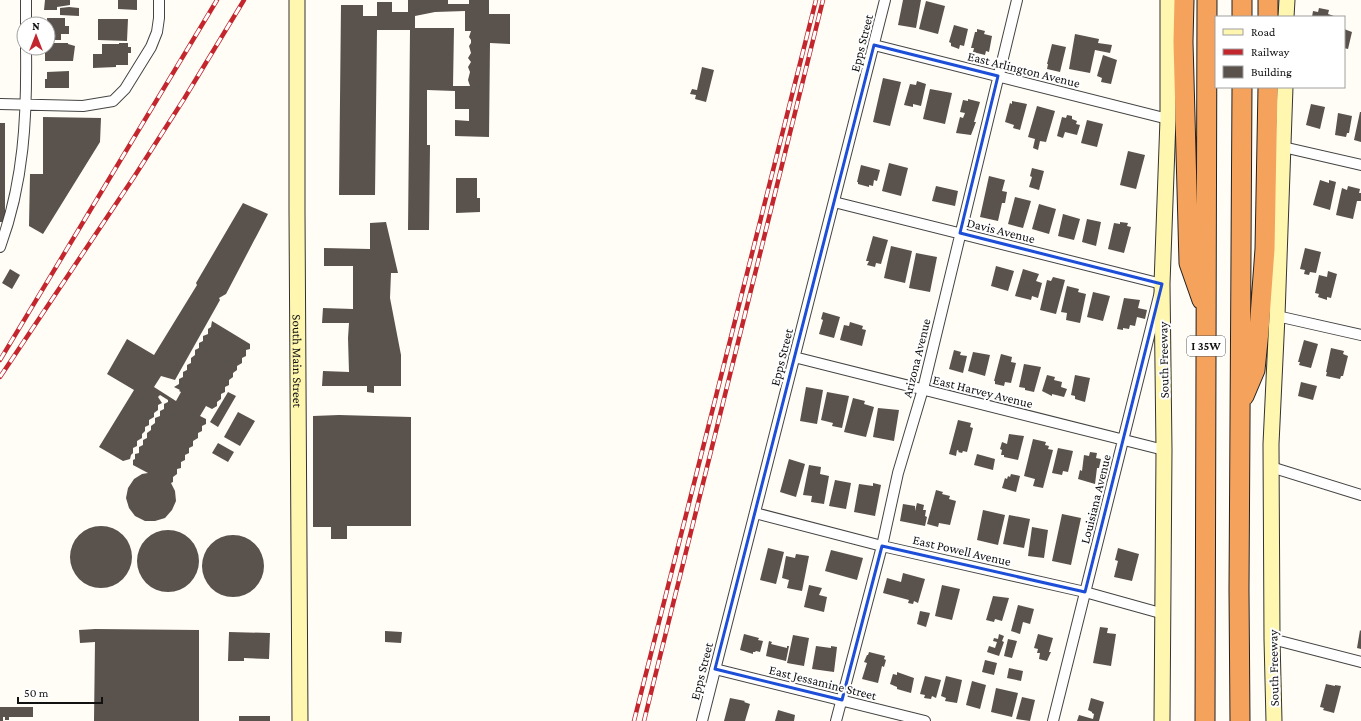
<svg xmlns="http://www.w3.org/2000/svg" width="1361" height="721" viewBox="0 0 1361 721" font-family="'Crimson Pro',serif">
	<rect width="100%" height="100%" fill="#fffdf5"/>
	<path fill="#5a524d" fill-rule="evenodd" d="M45 0H70V5L57 7V10H44Z
		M118 0H137V10L118 9Z
		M408 0H448V4H469V0H489V14H510V44L490 43 489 137 455 136V120L469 121V109H455V91L427 90V145H430L429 230H408L410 30H377L375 195H339L341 5H363V16H377V2H392V12H408ZM465 11V31H471L469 37 471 40V43L469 46 471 53 468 58 471 62 468 67 470 72 468 80 470 86H453L454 28H415V16L435 12Z
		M903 0H921L916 28 898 25Z
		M926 1 945 6 938 34 919 29Z
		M69 7 79 8V16L60 15V8Z
		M1319 8 1329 10 1328 14 1337 17H1312L1313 11 1318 12Z
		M47 18H65V26H69V34H61V40H48Z
		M98 19H128L127 41 98 40Z
		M954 25 968 29 964 46 960 45 959 49 951 46V43L949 42Z
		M977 29 985 31 984 34 992 36 989 52 986 51 985 55 973 52 974 48H971L975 32H977Z
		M1344 29 1352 32 1348 49 1344 48Z
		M1075 34 1099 39 1098 43 1112 45 1110 53 1095 50 1090 73 1069 69Z
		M48 43H68V44L75 46 73 61H45V48H48Z
		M119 43H128V47H131V53H128V65H116V67L93 68V54H102V44H119Z
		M1052 44 1066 47 1060 72 1047 69 1048 64H1047Z
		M1103 55 1117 60 1111 84 1101 82 1102 78 1097 76Z
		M702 67 714 70 706 102 695 99 696 95 690 94 692 89 697 90Z
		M69 71V88H45V79H47V72Z
		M883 78 901 82 890 126 873 122Z
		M917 81 926 84 921 106 913 104V107L904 105 910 84 916 85Z
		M930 89 952 93 945 124 923 119Z
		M968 99 980 102 974 122H976L971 135 956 133 960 117 963 118 965 113 960 112 963 100 968 101Z
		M1012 101 1027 104 1020 130 1013 128 1014 125 1005 122 1010 103 1012 104Z
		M1311 104 1325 107 1320 129 1306 125Z
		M1037 106 1055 111 1046 142 1040 141 1038 150 1033 148 1035 139 1028 137Z
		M1360 112H1361V142L1354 140Z
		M1338 113 1352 116 1349 133H1347L1346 137 1335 135Z
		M1067 115 1072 116V119L1077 121 1076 124 1080 125 1077 135 1065 132 1063 138 1057 136 1062 117 1066 118Z
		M43 117 101 118 100 142 43 234 29 226 30 174H43Z
		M1087 120 1103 124 1097 147 1081 143Z
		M0 123H5V222H0Z
		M1128 151 1145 155 1136 189 1120 185Z
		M889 163 908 168 901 196 882 191Z
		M861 165 880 170 877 181 874 180 873 186 869 185V187L858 184V182H857Z
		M1032 168 1044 171 1039 190 1029 187 1032 177 1030 176Z
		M989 176 1005 180 1002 191 1007 192 1005 203H1002L998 221 980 217Z
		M456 178H477V198H480V212L456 213Z
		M1320 180 1329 183V180L1336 182 1330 210 1313 205Z
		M936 186 958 191 955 206 932 201Z
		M1348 186 1360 189 1359 193H1361V201H1357L1353 219 1336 215 1342 188 1347 190Z
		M1015 197 1031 201 1023 228 1008 224Z
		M243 203 268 214 226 294 219 298 220 300 175 380 161 376 154 387 176 401 181 392 179 391 180 390 174 387 179 384V379L183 377V372L187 370V365L191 363V358L195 355V350L199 348V343L203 341V336L208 334V329L211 327 212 321 250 344V349L246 350V356L242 358V363L237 366V370L233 373V377L229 380V385L225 387V392L221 394V399L217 402V406L212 409 206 406 200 416 206 419V424L202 426V431L198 433V438L193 441V446L189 448V453L185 455V460L181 462V468L177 469V474L173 477V482L171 483 175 491 176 501 172 510 165 518 155 521H145L135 516 129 508 126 498 128 488 134 479 142 474 148 473 133 465V460L135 459V454L139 453V447L143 445V440L147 438V433L151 430V426L155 423V418L160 416V411L164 409V404L168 402V400L160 395 158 397 162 403 158 405V410L154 413V417L149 420V425L145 427V431L142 434V438L137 441V446L133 448V453L131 455 130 459 123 461 99 447 134 390 107 374 127 339 154 355 197 285 196 283Z
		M1039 204 1056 209 1049 234 1032 229Z
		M1063 214 1080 219 1074 240 1058 236Z
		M1087 219 1101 222 1096 246 1082 242Z
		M386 222 398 273H391L390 298 401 355V386H374V393L367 392V386H322L323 371 349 372 348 338 349 323H322L323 308 353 309V266H324V248L370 249V223Z
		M1120 222 1128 223 1127 226 1131 227 1124 253 1108 249 1114 223 1120 224Z
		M873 236 888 240 881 264 876 263 875 267 867 265 869 261H866Z
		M891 246 912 251 905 283 884 278Z
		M1305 248 1321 252 1316 273 1310 272 1309 275 1304 274 1305 270 1300 269Z
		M916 253 937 257 930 292 909 288Z
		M996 266 1014 271 1008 291 991 286Z
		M10 269 20 275 12 289 2 283Z
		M1023 269 1039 274 1036 281 1042 283 1038 298 1032 296 1031 300 1015 296Z
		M1328 271 1337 274 1331 298 1327 297V300L1318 297 1319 294 1315 293 1319 275 1327 277Z
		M1053 277 1065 280 1056 314 1040 310 1047 280 1051 281Z
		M1067 286 1079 289 1078 292 1086 294 1080 323 1066 320 1067 313 1061 312Z
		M1093 292 1110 296 1103 321 1087 317Z
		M1124 298 1140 300 1138 308 1147 310 1145 319 1137 317 1135 326 1130 325 1129 329 1123 328V330L1117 329Z
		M823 312 840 317 834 338 819 334 823 320 821 319Z
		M850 322 863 326 862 329 866 330 862 346 840 340 844 325 849 326Z
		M1304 340 1318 344 1311 368 1299 365 1300 362H1298Z
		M1331 348 1344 351 1343 354 1348 356 1343 376H1341L1340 379 1326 376 1327 372H1326Z
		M954 350 961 352 960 355 967 356 963 373 949 369Z
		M973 352 990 355 985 376 968 371Z
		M1001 354 1012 357 1011 362 1016 363 1011 383 1005 382 1004 386 995 384V381H994Z
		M1024 364 1041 367 1034 392 1025 390V388L1019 387Z
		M1047 375 1055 377 1054 380 1062 382 1061 387 1067 389 1064 397 1052 394V396L1042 391Z
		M1075 375 1090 378 1085 402 1075 399V396L1071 395Z
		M1301 382 1317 386 1313 400 1298 396Z
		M806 387 823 390 817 424 800 421Z
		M228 392 236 396 218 427 210 422Z
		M827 392 849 396 842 428 832 426 833 423 821 420Z
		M853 398 865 401 864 404 874 407 866 437 844 432Z
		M878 408 899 410 894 441 873 437Z
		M238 412 255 421 240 446 224 437Z
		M339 415 411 417V526H347V539H331V527H313V416Z
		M958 420 971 423 970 427 973 428 967 452 963 451 962 453 958 452 959 451 957 450 956 456 949 454Z
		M1009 434 1024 436 1018 460 1004 457V455H1001L1002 450 1000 449 1002 442 1007 444Z
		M1033 439 1046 442 1045 445 1049 446 1048 449 1053 450 1043 488 1033 486 1035 479 1024 476Z
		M218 443 234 452 228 462 212 453Z
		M1058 448 1073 451 1068 472 1063 471 1062 475 1052 473Z
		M1090 452 1097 453 1096 458 1101 459 1099 468H1097L1095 484 1078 479 1080 470 1082 471 1084 455 1089 456Z
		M977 454 995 459 993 470 974 465Z
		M789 459 805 464 796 497 780 492Z
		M809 465 821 467 820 474 829 476 824 504 811 502 812 496 803 495Z
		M1011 474 1020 476 1016 492 1002 488 1005 478 1007 479 1008 476 1010 477Z
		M835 480 851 483 846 509 829 506Z
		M873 483 881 485 875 516 854 512 859 484 873 486Z
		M936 490 943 492 942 494 950 496 949 499 956 501 950 525 939 523 938 527 927 524Z
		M917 503 924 505 923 510H926L925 516 927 517 925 526 900 521 903 504 915 506V511Z
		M983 510 1005 515 998 545 977 540Z
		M1062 514 1081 518 1071 565 1052 561Z
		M1009 515 1030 519 1024 548 1003 544Z
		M70 557a31 31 0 1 1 62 0a31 31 0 1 1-62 0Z
		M1032 527 1048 530 1044 558 1028 556Z
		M137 561a31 31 0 1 1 62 0a31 31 0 1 1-62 0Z
		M202 566a31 31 0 1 1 62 0a31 31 0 1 1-62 0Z
		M768 548 784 552 776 584 760 580Z
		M1118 548 1139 554 1132 581 1114 577 1118 561 1115 560Z
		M831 550 863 558 857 580 825 571Z
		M796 554 809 556 802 591 787 588 789 580 782 578 786 556 795 558Z
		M903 573 925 579 918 603 914 601 913 604 908 603 909 600 883 593 887 578 901 582Z
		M809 585 822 588 819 595 827 597 824 612 804 607Z
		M942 585 960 589 952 620 935 616Z
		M993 596 1009 598 1002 621 995 619 994 622 986 620Z
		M1018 605 1034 609 1030 624 1023 622 1020 634 1011 631Z
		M920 611 930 613 926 627 917 624Z
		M1100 627 1108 628 1107 633 1116 634 1111 666 1093 663Z
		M95 629 199 630V721H94L95 642 80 643 79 630Z
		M1360 630 1361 631V649L1357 648Z
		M385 631 402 632 401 643 385 642Z
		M229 632 270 633 269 659 244 658V661H228Z
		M744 634 759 638 758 640 763 641 760 652 756 651 755 652H753V654L740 650Z
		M999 634 1004 636 1002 641 1004 642 999 656 987 652 989 646 995 648 997 642 993 641 994 638 998 639Z
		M1038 634 1053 638 1049 652H1051L1047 661 1039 659 1040 653H1037L1038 649 1034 648Z
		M793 635 809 638 804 666 787 663Z
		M1008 639 1017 641 1012 658 1004 656Z
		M769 641 772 642 771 644 787 648V646H789L786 661 766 656Z
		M816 646 831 648V646L837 647 834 672 812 669Z
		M869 652 885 656 884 659 886 660 884 667 882 666 878 683 862 679 867 663 864 662 867 655H868Z
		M985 660 997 663 994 675 982 672Z
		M1009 668 1023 671 1021 681 1007 678Z
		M897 672 914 678 911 693 897 689V687L890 684 893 674 897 675Z
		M925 676 941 680 936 698 932 696 931 699 924 698 925 695 920 694Z
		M946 676 962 680 957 703 945 701 946 698 941 696Z
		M972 681 986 685 980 709 966 705Z
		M1326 684 1335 686V685L1341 686 1334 713 1323 710 1324 708 1320 707Z
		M996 688 1018 693 1012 717 991 712Z
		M1022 697 1035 700 1030 721 1016 719Z
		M730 698 745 701 744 702 750 704 745 721H724Z
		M1091 698 1104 702 1099 721H1077L1079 715 1093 719 1094 714 1092 713V712L1088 710Z
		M0 707H33V717H9V720H5V717H3V721H0Z
		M778 710 795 715 794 721H775Z
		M239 716H270V721H239Z"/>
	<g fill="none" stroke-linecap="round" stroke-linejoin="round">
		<defs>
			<path id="street" d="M26 0V24
				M874 45 1168 119
				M0 104 83 106 113 101 125 89 151 47 157 32 159 18V0
				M1283 147 1361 165
				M834 202 1162 284 1053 721
				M0 247C24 182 27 117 26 48
				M1277 316 1361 335
				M794 357 1164 450
				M1271 467 1361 495
				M755 513 882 546 1085 592 1164 614
				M1272 639 1361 662
				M715 669 925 721
				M702 721 885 0
				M836 721 882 546 898 473 923 389 1017 0"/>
			<g id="secondary">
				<path id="s1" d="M297 0V211L300 721"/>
				<path d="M1286 17 1287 0"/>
				<path d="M1162 721 1164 450 1162 284 1168 119V0"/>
				<path d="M1274 721 1272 639 1271 444 1277 316 1285 87"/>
			</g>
			<path id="highway" d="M1184 0 1183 42 1189 263 1202 300
				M1242 17V0
				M1268 17V0
				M1244 396 1255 370 1259 331 1265 249 1268 87
				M1205 721 1207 0
				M1240 721 1239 590 1242 87"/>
		</defs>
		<use href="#street" stroke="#444" stroke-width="12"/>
		<use href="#secondary" stroke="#333" stroke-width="17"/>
		<use href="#highway" stroke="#222" stroke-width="21"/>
		<use href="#street" stroke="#fff" stroke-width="10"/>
		<use href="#secondary" stroke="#fff6b0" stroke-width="15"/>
		<use href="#highway" stroke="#f5a25d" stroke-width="19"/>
		<defs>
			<path id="rail" d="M0 360 217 0
				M0 377 134 177 184 99 244 0
				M634 721 816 0
				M644 721 823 0"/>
		</defs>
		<use href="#rail" stroke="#c4262e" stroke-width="4.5"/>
		<use href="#rail" stroke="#fff" stroke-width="3" stroke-dasharray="9" stroke-linecap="butt"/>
	</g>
	<path fill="none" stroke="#1d4ed8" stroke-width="3" stroke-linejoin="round" d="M874 45 998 76 960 233 1162 284 1085 592 882 546 842 700 715 669Z"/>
	<g text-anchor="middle" stroke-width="4" stroke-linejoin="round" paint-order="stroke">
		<rect fill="#fff" stroke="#585858" stroke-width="1" x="1187" y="336" width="38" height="20" rx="3"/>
		<g font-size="12" font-weight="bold" fill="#111">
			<text x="1206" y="350">I 35W</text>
		</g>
		<g font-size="13" fill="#111" stroke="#fff">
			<text transform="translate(861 43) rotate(-76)" y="5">Epps Street</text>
			<text transform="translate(1024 69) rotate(14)" y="5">East Arlington Avenue</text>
			<text transform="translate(1001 230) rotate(14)" y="5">Davis Avenue</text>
			<text transform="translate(781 357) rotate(-76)" y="5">Epps Street</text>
			<text transform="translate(916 358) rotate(-76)" y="5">Arizona Avenue</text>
			<text transform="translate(1163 360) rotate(-91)" y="5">South Freeway</text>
			<text dy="5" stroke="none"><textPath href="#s1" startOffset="361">South Main Street</textPath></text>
			<text transform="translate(983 391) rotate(14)" y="5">East Harvey Avenue</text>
			<text transform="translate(1095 499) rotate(-76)" y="5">Louisiana Avenue</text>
			<text transform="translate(962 550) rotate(13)" y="5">East Powell Avenue</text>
			<text transform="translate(1273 668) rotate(-91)" y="5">South Freeway</text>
			<text transform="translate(701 671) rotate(-76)" y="5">Epps Street</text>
			<text transform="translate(823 682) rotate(14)" y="5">East Jessamine Street</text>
		</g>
	</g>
	<rect x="1215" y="16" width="130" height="72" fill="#ffffff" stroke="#a0a0a0"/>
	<rect x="1223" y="29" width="20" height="6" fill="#fff6b0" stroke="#a0a0a0"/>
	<text x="1251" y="36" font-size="12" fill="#111111">Road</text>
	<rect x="1223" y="49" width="20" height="6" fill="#c4262e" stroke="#a0a0a0"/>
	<text x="1251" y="56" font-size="12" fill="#111111">Railway</text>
	<rect x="1223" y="66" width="20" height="12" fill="#5a524d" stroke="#a0a0a0"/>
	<text x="1251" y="76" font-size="12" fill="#111111">Building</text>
	<g transform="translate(36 36)"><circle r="19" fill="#ffffff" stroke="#a0a0a0"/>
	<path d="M0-3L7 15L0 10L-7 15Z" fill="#c4262e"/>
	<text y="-6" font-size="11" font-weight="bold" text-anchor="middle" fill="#111111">N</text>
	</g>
	<path d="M18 697v6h84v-6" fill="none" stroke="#111111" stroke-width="2"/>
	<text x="24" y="697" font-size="12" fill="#111111" stroke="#ffffff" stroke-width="3" paint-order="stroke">50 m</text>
</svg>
